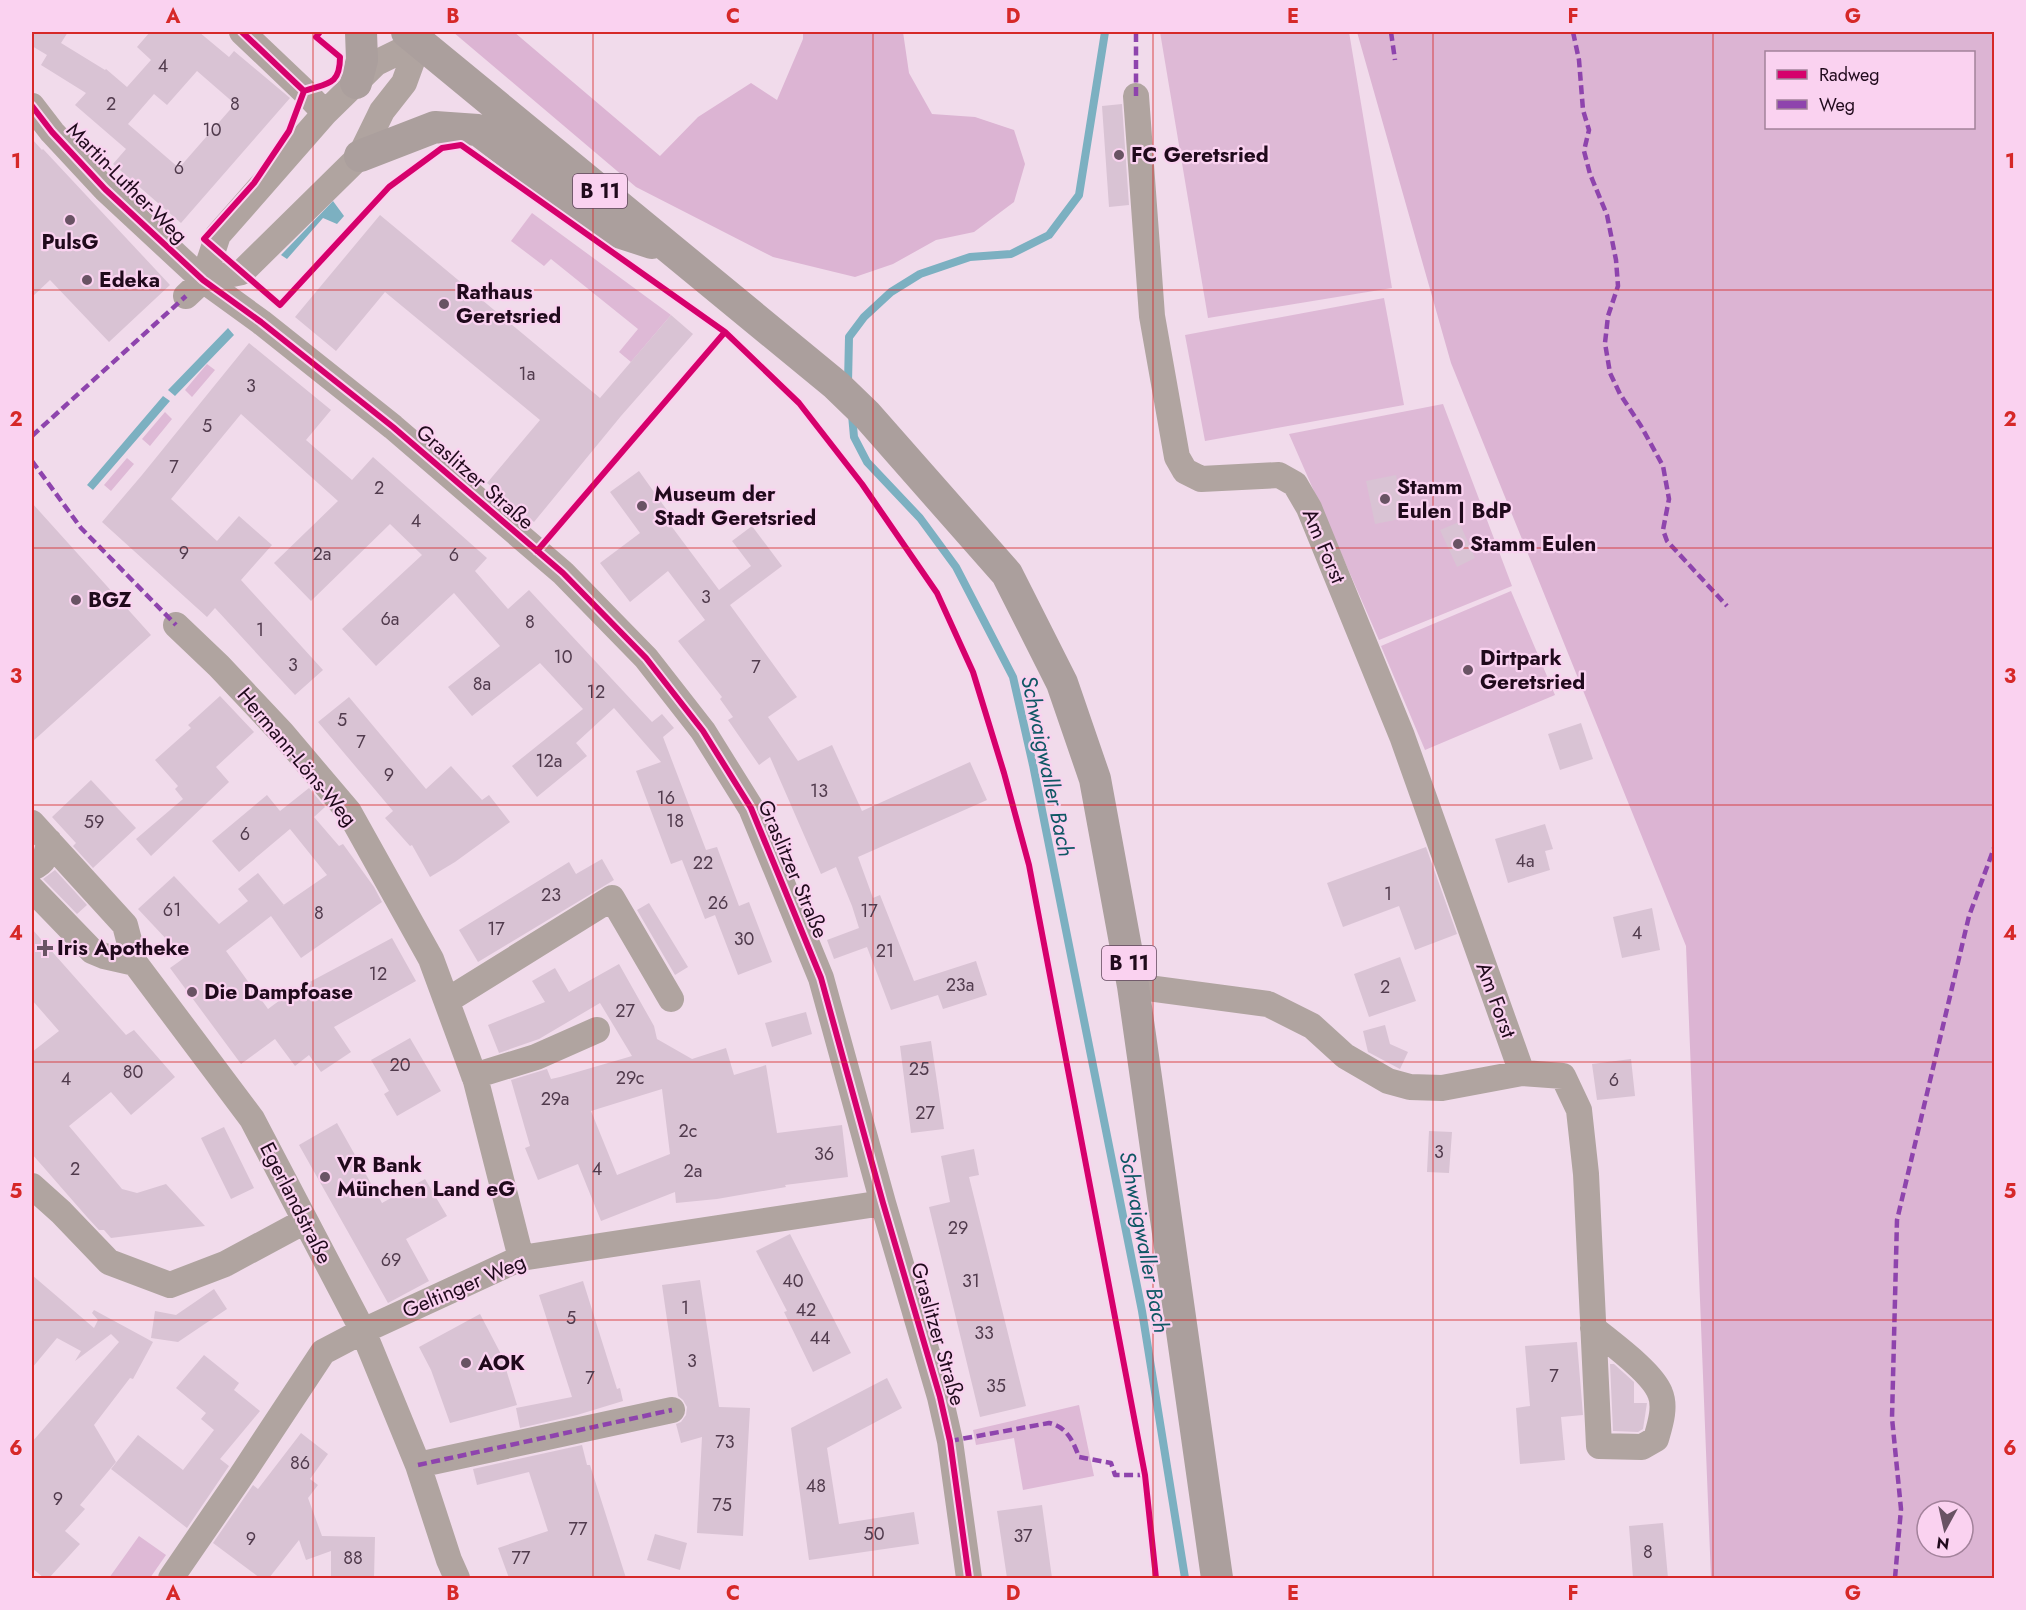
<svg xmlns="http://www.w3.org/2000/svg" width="2026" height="1610" viewBox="0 0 2026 1610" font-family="Jost,sans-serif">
	<rect width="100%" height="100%" fill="#f1dbeb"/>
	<path fill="#deb9d6" d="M1160 32H1349L1392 288 1208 318Z
		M532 213 671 315 631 362 619 352 638 329 551 259 544 266 511 241Z
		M1384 298 1404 405 1205 441 1185 335Z
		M207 364 215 370 192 397 185 390Z
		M1443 404 1512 586 1379 640 1289 434Z
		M165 412 172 419 150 446 142 439Z
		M127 458 134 464 111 491 104 485Z
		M1511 591 1555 695 1425 750 1381 646Z
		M1079 1405 1094 1476 1023 1490 1014 1438 976 1445 973 1430Z
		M139 1536 166 1555 150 1578H109Z"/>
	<path fill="#dcb4d3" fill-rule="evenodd" d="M453 32H514L660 156 698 117 751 83 777 100 803 39V32H903L909 73 932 114 975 117 1014 130 1025 164 1014 202 974 232 936 240 893 264 855 277 773 257 636 187Z
		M1357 32H1994V1578H1711L1686 946 1451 363ZM1766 52H1974V128H1766ZM1927 1511H1963V1547H1927Z"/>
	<path fill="#7cb0c1" d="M333 201 344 216 337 224 323 218 287 259 281 255Z
		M228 328 234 335 175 396 168 390Z
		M163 396 170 401 93 490 87 485Z"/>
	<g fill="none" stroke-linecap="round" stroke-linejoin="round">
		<path stroke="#7cb0c1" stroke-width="8" d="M848 383 849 337 864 317 891 292 920 274 970 257 1011 254 1049 235 1079 195 1105 32
			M852 415 854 437 867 462 920 518 956 567 1013 677 1033 765 1142 1311 1185 1578"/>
	</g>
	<path fill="#d9c3d4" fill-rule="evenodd" d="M32 32H68L61 43 105 70 106 69 127 87 151 60 137 47 150 32H199L229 57 234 51 290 98 181 223 113 164 126 149 75 105 86 93 41 65 47 55 32 46ZM197 71 235 104 179 168 128 124 154 94 167 105Z
		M1122 104 1129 205 1109 207 1102 106Z
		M32 139 42 150 43 149 170 285 109 342 50 280 32 297Z
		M380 215 600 398 671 315 693 334 621 416 534 522 487 483 540 420 385 292 336 351 295 317Z
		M249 343 331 410 306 440 352 480 373 457 487 558 475 571 508 609 529 590 652 722 662 714 674 728 663 737 706 850 717 847 739 906 749 902 772 962 738 975 715 915 705 919 682 860 671 864 636 771 661 762 614 708 576 743 587 756 537 797 512 766 583 709 540 663 472 716 448 687 500 646 454 593 376 666 342 629 422 555 390 524 311 601 274 563 338 501 241 414 171 499 217 541 239 516 272 545 241 580 323 670 295 695 215 608 207 617 102 522 142 475Z
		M639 471 674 520 669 523 719 590 751 566 732 541 752 526 782 566 730 605 797 697 768 717 798 761 832 745 862 811 970 762 987 800 858 857 873 898 880 895 914 981 976 961 987 995 943 1009 938 995 891 1010 867 947 834 959 827 940 859 928 852 906 836 867 821 874 770 757 759 765 728 720 733 717 720 699 722 697 678 641 705 620 668 571 630 602 600 563 640 533 610 492Z
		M1396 475 1405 518 1375 524 1366 481Z
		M32 503 151 635 32 742Z
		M1459 522 1475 558 1457 567 1440 530Z
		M220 696 254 732 216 767 229 782 151 856 136 839 183 799 175 789 178 786 155 760 191 728 188 725Z
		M349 697 426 789 451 766 482 800 489 795 510 822 455 862 430 877 412 845 410 846 385 818 393 811 318 722Z
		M1581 723 1593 759 1560 770 1548 734Z
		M91 780 136 828 93 868 73 846 76 843 52 817Z
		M309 788 325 807 314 817 339 846 343 844 374 887 382 902 301 958 271 916 226 951 268 1009 291 992 392 938 416 981 334 1027 351 1052 321 1072 309 1055 295 1066 275 1039 241 1064 170 968 184 958 138 909 174 876 219 924 248 901 238 889 258 873 284 905 282 906 327 875 290 829 239 872 212 841 267 795 280 811Z
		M1545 824 1553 849 1545 851 1550 870 1508 883 1495 839Z
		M1426 847 1457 934 1415 950 1399 906 1343 927 1327 883Z
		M602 859 614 880 478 962 459 930 569 862 576 874Z
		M55 870 87 905 77 914 43 879Z
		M649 903 688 967 675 975 637 910Z
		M1652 908 1660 950 1622 958 1613 917Z
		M32 929 126 1035 134 1030 175 1077 131 1115 111 1092 69 1126 122 1189 137 1193 166 1184 205 1226 111 1238 104 1230H99L87 1217 32 1154V1052L59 1031 32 1000Z
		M1400 957 1416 1001 1369 1017 1354 974Z
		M619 964 654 1026 657 1039 692 1059 726 1048 734 1075 766 1065 777 1133 842 1125 848 1177 785 1185 786 1187 717 1199 676 1203 675 1192 601 1221 578 1164 538 1180 525 1148 530 1146 511 1080 547 1069 551 1079 560 1077 632 1056 600 1003 539 1039 499 1053 488 1025 545 1002 532 981 555 968 569 992ZM662 1089 670 1154 617 1175 591 1111Z
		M806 1012 812 1034 772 1047 765 1023Z
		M1385 1025 1390 1044 1408 1052 1400 1069 1368 1052 1363 1031Z
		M410 1038 441 1091 397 1116 384 1094 389 1091 371 1060Z
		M931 1041 944 1129 911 1133 900 1046Z
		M1631 1059 1635 1096 1597 1100 1592 1064Z
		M337 1123 382 1203 425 1179 447 1216 406 1239 429 1281 388 1303 299 1145Z
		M224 1127 254 1188 231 1199 201 1138Z
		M1429 1131 1452 1132 1449 1173 1427 1172Z
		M974 1149 979 1175 969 1177 1026 1406 980 1417 929 1207 950 1202 941 1156Z
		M790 1234 851 1353 813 1372 784 1312 787 1311 756 1251Z
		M32 1275 94 1328 98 1320 92 1313 94 1310 153 1342 133 1379 130 1378 94 1425 116 1462 80 1505 85 1509 65 1531 80 1544 49 1578H44L32 1568V1442L119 1342 111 1334 75 1361 81 1351 57 1338 32 1368Z
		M700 1280 719 1407 750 1408 743 1536 697 1533 702 1437 681 1443 676 1424 681 1422 686 1415 687 1407 683 1400 678 1396 662 1285Z
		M583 1281 617 1389 620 1388 623 1401 577 1415 520 1428 516 1408 572 1397 539 1295Z
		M214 1289 227 1309 178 1342 151 1338 155 1311 176 1315Z
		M480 1314 502 1356 517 1405 450 1423 431 1370 419 1347Z
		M1577 1342 1583 1415 1561 1417 1565 1460 1520 1464 1516 1408 1530 1406 1525 1346Z
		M204 1355 239 1383 234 1390 260 1411 220 1459 229 1466 187 1528 111 1469 138 1435 183 1470 214 1430 201 1419 206 1413 176 1388Z
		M1610 1364H1614L1634 1382V1403H1647L1643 1429 1638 1432 1613 1431Z
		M887 1378 902 1408 827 1448 839 1524 914 1512 919 1544 809 1560 791 1428Z
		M301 1433 328 1454 310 1479 318 1485 308 1498 322 1536 375 1537 374 1578H331V1551L306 1560 299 1540 269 1578H260L213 1543 253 1485 258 1489Z
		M582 1445 587 1465H590L626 1578H509L498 1548 548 1531 529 1472 477 1485 473 1469Z
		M1042 1505 1052 1578H1007L997 1511Z
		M1663 1523 1668 1578H1633L1629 1526Z
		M655 1534 687 1543 680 1570 647 1560Z"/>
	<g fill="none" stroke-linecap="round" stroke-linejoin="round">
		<path stroke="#b0a4a0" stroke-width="26" d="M242 32 304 91 325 113
			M1136 96 1152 316 1177 457 1185 471 1201 479 1279 475 1295 484 1309 508 1402 736 1522 1073 1563 1076 1579 1110 1586 1174 1599 1446 1642 1447 1656 1439C1660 1425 1666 1407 1660 1393 1652 1372 1611 1343 1593 1328
			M32 106 52 132 105 189 203 280 261 322 393 427 563 573 646 658 703 731 751 808 821 978 883 1203 940 1397 950 1441 969 1578
			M203 280 242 272 360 156 382 111 404 83 419 42
			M186 296 203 280 218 235 325 113 376 63 419 42
			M176 625 219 666 282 733 349 812 431 959 476 1081 521 1258
			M32 823 125 925 135 963 252 1119 363 1331 418 1465 449 1560 457 1578
			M32 868C45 863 47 855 49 841
			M32 889 92 951 104 956 135 963
			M1133 986 1268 1004 1312 1026 1345 1056 1388 1081 1410 1087 1442 1088 1522 1073
			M448 1000 612 898 671 999
			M474 1076 536 1057 597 1030
			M32 1186 61 1212 109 1262 170 1285 225 1264 305 1221
			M418 1465 672 1410
			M171 1578 241 1476 323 1352 363 1331 521 1258 883 1203"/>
		<path stroke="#ab9f9d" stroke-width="32" d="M407 32 836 385 867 415 1007 574 1062 683 1095 779 1133 986 1217 1578
			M356 83 362 60 361 32
			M360 156 435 127 478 130 609 229 652 243"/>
		<path stroke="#8e44ad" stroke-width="4.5" stroke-dasharray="9 4.5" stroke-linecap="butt" d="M1391 32 1395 60
			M1573 32 1579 60 1583 110 1589 130 1584 151 1590 174 1607 215 1616 260 1618 286 1608 316 1605 343 1610 373 1620 394 1641 426 1663 466 1669 499 1663 530 1667 541 1727 606
			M1136 96V32
			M32 436 186 296
			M32 461 81 528 176 625
			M950 1441 1049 1423C1067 1427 1073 1441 1079 1457L1111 1463 1115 1475H1145
			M418 1465 672 1410
			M1895 1578 1901 1509 1892 1418 1897 1220 1969 916 1994 848"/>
		<defs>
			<path id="cycleway" d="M242 32 304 91
				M304 91 289 131 254 183 204 239 280 305 389 187 442 148 461 145 725 332 799 403 862 484 937 593 973 672 1004 773 1029 865 1145 1475 1156 1578
				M304 91C327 83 340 86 340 57L316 37 320 32
				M32 106 52 132 105 189 203 280 261 322 393 427 563 573 646 658 703 731 751 808 821 978 883 1203 940 1397 950 1441 969 1578
				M537 551 725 332"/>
		</defs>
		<use href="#cycleway" stroke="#fad2f0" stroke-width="10"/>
		<use href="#cycleway" stroke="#d6006c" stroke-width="6"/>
	</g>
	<path fill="none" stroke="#d62828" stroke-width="1.5" stroke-opacity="0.55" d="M313 32V1578M593 32V1578M873 32V1578M1153 32V1578M1433 32V1578M1713 32V1578M32 290H1994M32 548H1994M32 805H1994M32 1062H1994M32 1320H1994"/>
	<g fill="#695364" stroke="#fad2f0" stroke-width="2">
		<circle cx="1119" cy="155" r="6"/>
		<circle cx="70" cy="220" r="6"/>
		<circle cx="87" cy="280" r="6"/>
		<circle cx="444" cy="304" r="6"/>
		<circle cx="1385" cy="499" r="6"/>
		<circle cx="642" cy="506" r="6"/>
		<circle cx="1458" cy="544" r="6"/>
		<circle cx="76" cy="600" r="6"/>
		<circle cx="1468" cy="670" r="6"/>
		<path d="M42 939h6v6h6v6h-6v6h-6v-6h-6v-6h6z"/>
		<circle cx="192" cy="992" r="6"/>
		<circle cx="325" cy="1177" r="6"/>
		<circle cx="466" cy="1363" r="6"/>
	</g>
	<g text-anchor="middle" stroke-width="4.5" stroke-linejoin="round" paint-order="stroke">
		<g font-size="18" fill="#513b4d">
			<text x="163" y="72">4</text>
			<text x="111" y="110">2</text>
			<text x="235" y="110">8</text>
			<text x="212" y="136">10</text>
			<text x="179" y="174">6</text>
			<text x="527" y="380">1a</text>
			<text x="251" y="392">3</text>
			<text x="207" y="432">5</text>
			<text x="174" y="473">7</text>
			<text x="379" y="494">2</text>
			<text x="416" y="527">4</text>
			<text x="184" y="559">9</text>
			<text x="322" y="560">2a</text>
			<text x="454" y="561">6</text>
			<text x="706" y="603">3</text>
			<text x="390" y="625">6a</text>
			<text x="530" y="628">8</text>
			<text x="260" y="636">1</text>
			<text x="563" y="663">10</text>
			<text x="293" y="671">3</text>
			<text x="756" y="673">7</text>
			<text x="482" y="690">8a</text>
			<text x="596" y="698">12</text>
			<text x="342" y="726">5</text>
			<text x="361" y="748">7</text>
			<text x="549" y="767">12a</text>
			<text x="389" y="781">9</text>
			<text x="819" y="797">13</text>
			<text x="666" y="804">16</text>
			<text x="675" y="827">18</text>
			<text x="94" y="828">59</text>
			<text x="245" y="840">6</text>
			<text x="1525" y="867">4a</text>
			<text x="703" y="869">22</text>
			<text x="1388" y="900">1</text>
			<text x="551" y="901">23</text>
			<text x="718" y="909">26</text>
			<text x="172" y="916">61</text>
			<text x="869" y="917">17</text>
			<text x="319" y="919">8</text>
			<text x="496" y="935">17</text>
			<text x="1637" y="939">4</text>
			<text x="744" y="945">30</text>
			<text x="885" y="957">21</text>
			<text x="378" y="980">12</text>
			<text x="960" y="991">23a</text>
			<text x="1385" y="993">2</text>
			<text x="625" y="1017">27</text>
			<text x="400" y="1071">20</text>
			<text x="919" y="1075">25</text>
			<text x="133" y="1078">80</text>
			<text x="630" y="1084">29c</text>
			<text x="66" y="1085">4</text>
			<text x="1614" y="1086">6</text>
			<text x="555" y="1105">29a</text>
			<text x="925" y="1119">27</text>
			<text x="688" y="1137">2c</text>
			<text x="1439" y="1158">3</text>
			<text x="824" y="1160">36</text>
			<text x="75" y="1175">2</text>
			<text x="597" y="1175">4</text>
			<text x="693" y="1177">2a</text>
			<text x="958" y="1234">29</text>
			<text x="391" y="1266">69</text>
			<text x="793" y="1287">40</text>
			<text x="971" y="1287">31</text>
			<text x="685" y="1314">1</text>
			<text x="806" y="1316">42</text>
			<text x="571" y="1324">5</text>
			<text x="984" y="1339">33</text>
			<text x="820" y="1344">44</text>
			<text x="692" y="1367">3</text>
			<text x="1554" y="1382">7</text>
			<text x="590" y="1384">7</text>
			<text x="996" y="1392">35</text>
			<text x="725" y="1448">73</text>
			<text x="300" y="1469">86</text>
			<text x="816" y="1492">48</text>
			<text x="58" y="1505">9</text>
			<text x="722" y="1511">75</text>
			<text x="578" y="1535">77</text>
			<text x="874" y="1540">50</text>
			<text x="1023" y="1542">37</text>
			<text x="251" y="1545">9</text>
			<text x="1648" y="1558">8</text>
			<text x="353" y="1564">88</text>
			<text x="521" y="1564">77</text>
		</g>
		<g fill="#fad2f0" stroke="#61465c" stroke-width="1.5">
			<rect x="573" y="174" width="54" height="34" rx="4.5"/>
			<rect x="1102" y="946" width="54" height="34" rx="4.5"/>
		</g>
		<g font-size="20" font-weight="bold" fill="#200a1c">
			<text x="600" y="198">B 11</text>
			<text x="1129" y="970">B 11</text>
		</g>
		<g font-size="21" font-weight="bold" fill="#200a1c" stroke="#fad2f0" text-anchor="start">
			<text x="1131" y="162">FC Geretsried</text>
			<text x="70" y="249" text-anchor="middle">PulsG</text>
			<text x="99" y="287">Edeka</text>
			<text x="456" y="299">Rathaus<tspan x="456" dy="24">Geretsried</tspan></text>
			<text x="1397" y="494">Stamm<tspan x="1397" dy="24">Eulen | BdP</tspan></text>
			<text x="654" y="501">Museum der<tspan x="654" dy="24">Stadt Geretsried</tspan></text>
			<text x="1470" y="551">Stamm Eulen</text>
			<text x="88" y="607">BGZ</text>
			<text x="1480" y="665">Dirtpark<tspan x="1480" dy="24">Geretsried</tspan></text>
			<text x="57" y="955">Iris Apotheke</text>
			<text x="204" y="999">Die Dampfoase</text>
			<text x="337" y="1172">VR Bank<tspan x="337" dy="24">München Land eG</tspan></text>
			<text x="478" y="1370">AOK</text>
		</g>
		<g font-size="21" fill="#200a1c" stroke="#fad2f0">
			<text transform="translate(127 183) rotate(45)" y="7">Martin-Luther-Weg</text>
			<text transform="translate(475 477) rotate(41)" y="7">Graslitzer Straße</text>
			<text transform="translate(1324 546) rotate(67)" y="7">Am Forst</text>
			<text transform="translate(297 757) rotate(50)" y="7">Hermann-Löns-Weg</text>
			<text transform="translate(793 869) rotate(67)" y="7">Graslitzer Straße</text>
			<text transform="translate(1496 1000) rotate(70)" y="7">Am Forst</text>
			<text transform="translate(296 1203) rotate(63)" y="7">Egerlandstraße</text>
			<text transform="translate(464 1286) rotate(-23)" y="7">Geltinger Weg</text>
			<text transform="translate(938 1334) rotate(74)" y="7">Graslitzer Straße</text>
		</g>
		<g font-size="22" font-style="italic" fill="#0f5764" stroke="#fad2f0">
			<text transform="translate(1048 766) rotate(78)" y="8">Schwaigwaller Bach</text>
			<text transform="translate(1145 1242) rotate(79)" y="8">Schwaigwaller Bach</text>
		</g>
	</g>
	<rect width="2026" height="1610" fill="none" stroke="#fad2f0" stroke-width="66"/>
	<rect x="1765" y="51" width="210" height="78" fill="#fad2f0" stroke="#a3829b" stroke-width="1.5"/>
	<rect x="1777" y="70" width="30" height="9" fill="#d6006c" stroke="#a3829b" stroke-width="1.5"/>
	<text x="1819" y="81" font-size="18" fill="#200a1c">Radweg</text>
	<rect x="1777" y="100" width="30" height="9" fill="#8e44ad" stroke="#a3829b" stroke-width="1.5"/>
	<text x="1819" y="111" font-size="18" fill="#200a1c">Weg</text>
	<g transform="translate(1945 1529) rotate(188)"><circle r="28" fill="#fad2f0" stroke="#a3829b" stroke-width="1.5"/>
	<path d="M0-4.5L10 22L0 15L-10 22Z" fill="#695364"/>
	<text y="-9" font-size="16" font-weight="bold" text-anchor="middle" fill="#200a1c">N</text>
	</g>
	<rect x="33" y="33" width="1960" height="1544" fill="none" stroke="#d62828" stroke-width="2"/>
	<g font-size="20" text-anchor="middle" font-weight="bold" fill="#d62828">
		<text x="173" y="23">A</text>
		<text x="453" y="23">B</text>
		<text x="733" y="23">C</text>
		<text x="1013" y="23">D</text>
		<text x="1293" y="23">E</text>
		<text x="1573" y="23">F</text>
		<text x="1853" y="23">G</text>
		<text x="16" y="168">1</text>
		<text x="2010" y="168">1</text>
		<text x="16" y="426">2</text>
		<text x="2010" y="426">2</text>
		<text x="16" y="683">3</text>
		<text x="2010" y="683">3</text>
		<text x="16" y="940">4</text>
		<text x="2010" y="940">4</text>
		<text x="16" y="1198">5</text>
		<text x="2010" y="1198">5</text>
		<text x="16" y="1455">6</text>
		<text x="2010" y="1455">6</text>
		<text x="173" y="1600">A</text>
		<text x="453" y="1600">B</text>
		<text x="733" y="1600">C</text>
		<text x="1013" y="1600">D</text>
		<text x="1293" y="1600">E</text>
		<text x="1573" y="1600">F</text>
		<text x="1853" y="1600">G</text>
	</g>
</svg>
